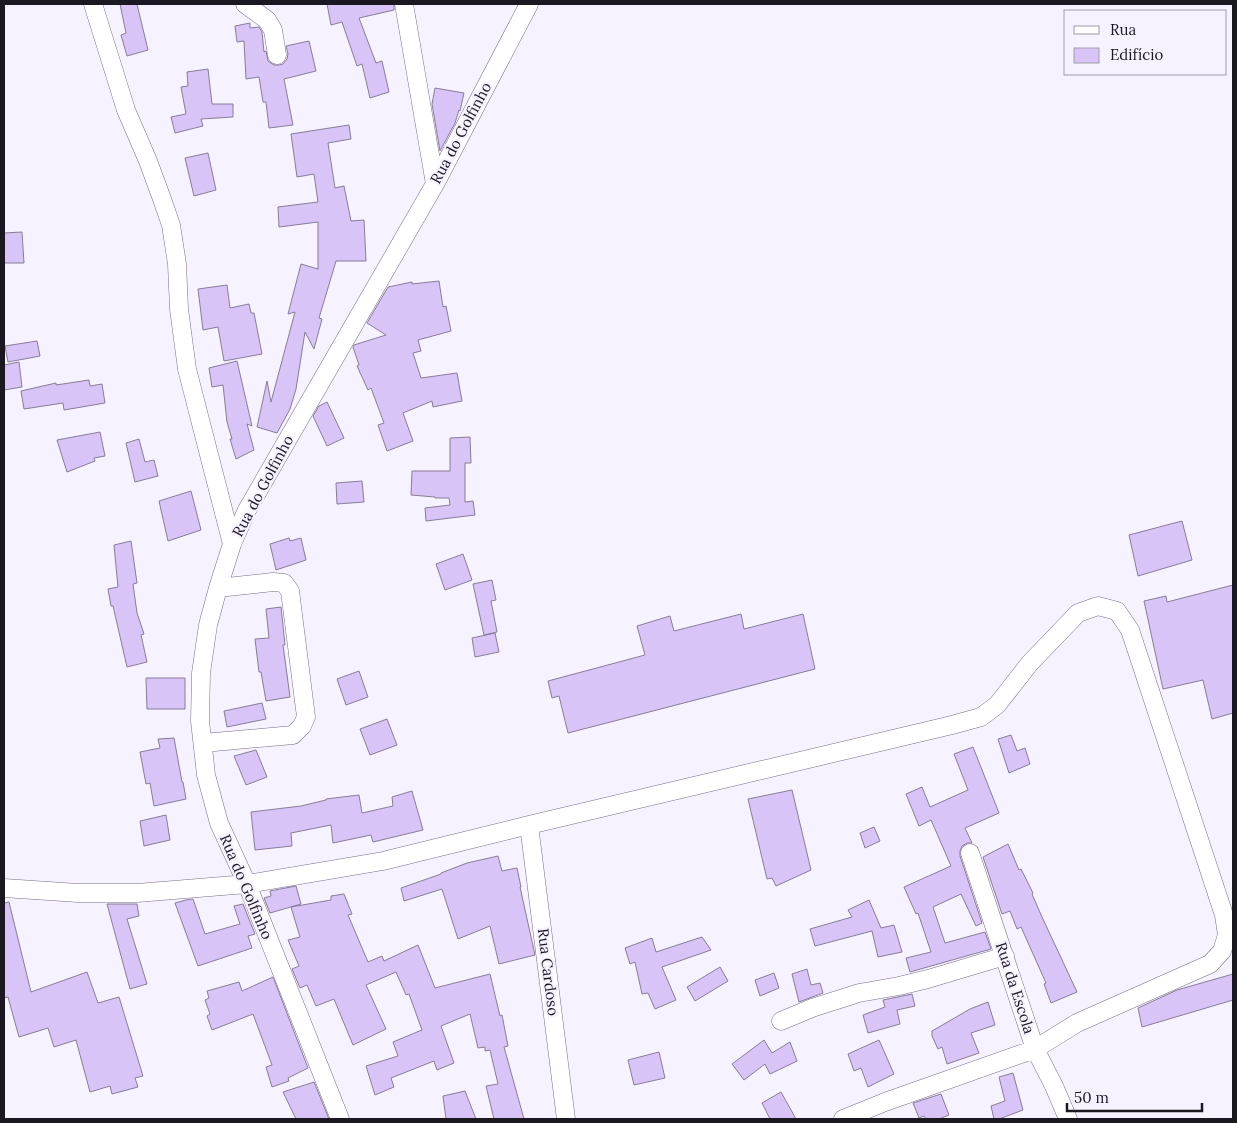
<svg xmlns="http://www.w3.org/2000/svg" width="1237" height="1123" viewBox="0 0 1237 1123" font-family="Lora,serif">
	<rect width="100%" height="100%" fill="#f7f2ff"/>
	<path fill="#d8c4f6" stroke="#877d98" d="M120 4H137L148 50 127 56 121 35 126 33Z
		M327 4H394V10L359 18 376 63 382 61 389 92 370 98 362 64 357 66 342 22 331 25Z
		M250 23V28L259 27 262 32 264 52 266 51 268 61 274 65H279L283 64 287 59 288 54 286 46 309 41 316 71 284 79 293 125 269 128 266 102H263L259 77 246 79 244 41 237 42 235 26Z
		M208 69 212 104H233V117L201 119 203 126 175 133 171 117 186 114 181 87 188 86 187 72Z
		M435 88 464 93 460 111 459 110 455 123 440 151 432 104Z
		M349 125 351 139 328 143 335 188 344 186 351 221 364 220 366 261H336L319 318 322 319 314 349 305 332 296 389 290 409 277 433 257 427 267 381 271 402 295 312 288 314 301 264 318 269V222L279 227 278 207 318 202 314 174 297 177 291 134Z
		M208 153 216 190 194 196 185 158Z
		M22 232 24 263H4V233Z
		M439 281 443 307 446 306 451 331 418 340 421 351 413 353 421 378 457 373 462 401 433 407 432 401 403 413 413 441 387 451 378 425 384 423 371 388 368 390 357 366 359 365 353 347 354 345 386 335 367 323 388 287 412 282V284Z
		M227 285 230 308 249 304 251 313H254L262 354 224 361 218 327 203 330 198 289Z
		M37 341 40 356 8 362 5 346Z
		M237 361 252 426 247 424 254 450 236 459 230 439H232L227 422 223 385 212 387 209 368Z
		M19 362 22 387 4 390V365Z
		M89 380 90 386 102 384 105 403 64 410 63 403 24 409 21 391 56 383V385Z
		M327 402 344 438 327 446 313 416 319 406Z
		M100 432 105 456 94 458 95 461 67 472 57 440Z
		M470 437 471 463H465V502L473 501 475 515 426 521 425 508 450 505 449 498H435V497L411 495 412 471H450V438Z
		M139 439 145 462 154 460 158 476 135 482 126 443Z
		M362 481 364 502 337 504 336 483Z
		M191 491 201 530 168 541 159 501Z
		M1182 521 1192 560 1138 576 1129 535Z
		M289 538 290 541 301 538 306 560 276 570 270 544Z
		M131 541 137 583 133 584 137 613 144 634 141 635 147 662 127 667 113 606H111L108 589 118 587 114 545Z
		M463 554 472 580 445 590 436 564Z
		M492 580 496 600 491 601 497 632 484 635 473 584Z
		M1233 585V713L1212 719 1203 680 1163 689 1144 601 1166 596 1167 602Z
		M281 607 285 645H283L290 697 266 701 261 672H259L255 639 269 638 266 609Z
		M741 614 744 629 803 614 815 669 568 733 559 696 552 698 548 681 645 655 637 626 670 616 674 631Z
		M495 633 499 652 475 657 472 638Z
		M359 671 368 697 346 705 337 679Z
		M146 678H185V709H147Z
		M262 703 266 719 227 727 224 711Z
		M387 719 397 745 370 755 360 729Z
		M1011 735 1017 751 1025 748 1030 764 1009 773 998 739Z
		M174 738 182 782H183L186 799 154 806 150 783 146 784 140 752 160 748 158 739Z
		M973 747 999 813 965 828 972 843H967L962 846 960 851V856L982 923 976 926 961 894 933 907 945 943 985 932 991 949 910 972 906 958 931 952 918 913 916 914 904 887 951 866 931 820 919 826 906 794 922 787 930 807 968 790 954 754Z
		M256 750 267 777 246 785 234 756Z
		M792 790 811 870 776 886 772 878 767 879 748 799Z
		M412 791 423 830 373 842 371 835 333 843 331 825 291 833 292 846 255 850 251 812 301 806 326 800V799L359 795 362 813 393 806 392 797Z
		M166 815 170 840 144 846 140 821Z
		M874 827 880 841 865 848 860 833Z
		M1008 844 1019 870 1021 869 1033 893 1032 894 1042 917 1077 992 1051 1003 1044 984 1046 983 1021 927 1017 929 1010 911 1002 914 983 857Z
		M498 856 502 871 517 868 521 887H520L535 955 499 964 490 926 458 939 442 889 404 901 401 888 441 874V873L467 863Z
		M296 886 301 904 270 913 264 898 271 896 270 891Z
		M344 894 352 914 348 915 368 962 382 956 384 961 418 945 435 988 490 974 500 1016 502 1015 508 1046 504 1047 524 1119H494L486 1086 498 1084 490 1050 485 1051V1047L478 1048 470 1014 441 1026 454 1063 437 1070 434 1061 391 1078 394 1087 375 1095 366 1066 398 1056 393 1042 422 1030 409 994 406 995 396 972 366 985 386 1029 353 1045 334 999 316 1006 307 985 300 988 292 969 299 966 288 940 300 937 291 907 331 900V896Z
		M193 899 205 934 240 924 234 906 243 904 255 934 248 936 252 948 198 966 175 903 186 900Z
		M869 900 881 928 894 925 902 952 878 957 872 931 815 946 810 929 852 917 848 910Z
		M9 902 31 992 87 972 98 1003 119 997 143 1076 135 1078 138 1087 112 1094 110 1086 90 1092 76 1040 54 1047 48 1028 19 1037 8 997 4 998V903Z
		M107 904H137L139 916 127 919 147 984 130 989Z
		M702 937 711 950 662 967 676 1000 655 1009 648 993 642 994 635 962 630 964 625 948 652 938 656 952Z
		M720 967 728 981 695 1001 687 987Z
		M807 969 811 985 820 983 823 993 799 1002 792 974Z
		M774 973 779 988 760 996 755 980Z
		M1233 974V1000L1142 1027 1138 1008 1177 990Z
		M273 977 308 1068 288 1078 289 1081 272 1087 266 1067 272 1065 253 1014 212 1030 207 1016 210 1014 205 1000 209 998 207 991 239 982 242 991Z
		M912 994 915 1006 897 1010 900 1024 868 1033 863 1015 885 1007 883 1000Z
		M988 1002 995 1025 971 1033 979 1053 947 1064 942 1047 938 1049 932 1036V1031L970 1009Z
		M764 1040 772 1053 790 1042 797 1061 770 1074 765 1064 744 1080 732 1064Z
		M879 1040 894 1074 868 1087 861 1068 854 1071 848 1054Z
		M659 1052 665 1078 634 1085 628 1060Z
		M1013 1073 1023 1110 999 1119H994L991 1106 1005 1101 999 1077Z
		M314 1082 329 1119H296L283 1092Z
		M465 1091 476 1119H446L443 1096Z
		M781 1092 796 1119H770L762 1103Z
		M941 1094 949 1115 939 1119H926L924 1116 919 1118 913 1103Z"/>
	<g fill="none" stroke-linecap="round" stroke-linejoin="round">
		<defs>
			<path id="street" d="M93 4 126 110 148 161 162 199 171 225 177 264 179 309 187 369 232 544
				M245 4 267 20 273 30 277 55
				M404 4 435 184
				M203 743 293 735 302 726 306 717 290 591 284 583 273 582 218 588
				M529 825 566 1119
				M970 853 1035 1049 1054 1086 1068 1119
				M4 888 78 893H137L247 884 383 861 529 825 952 725 981 717 997 705 1030 663 1078 613 1098 606 1117 611 1130 630 1224 915 1227 935 1222 951 1210 964 1077 1023 1035 1049 885 1102 843 1119
				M781 1021 812 1008 859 993 899 986 928 979 1005 956
				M340 1119 247 884 219 823 206 775 200 721 201 673 208 625 218 588 232 544 247 510 435 184 529 4"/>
		</defs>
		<use href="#street" stroke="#786e89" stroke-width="19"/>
		<use href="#street" stroke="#fff" stroke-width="18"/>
	</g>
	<g text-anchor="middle" stroke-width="4.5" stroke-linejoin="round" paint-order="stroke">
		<g font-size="15" fill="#1c1822" stroke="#f7f2ff">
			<text transform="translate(461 133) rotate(-62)" y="5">Rua do Golfinho</text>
			<text transform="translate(263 486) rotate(-62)" y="5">Rua do Golfinho</text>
			<text transform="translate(246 887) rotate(67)" y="5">Rua do Golfinho</text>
			<text transform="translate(548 972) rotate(83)" y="5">Rua Cardoso</text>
			<text transform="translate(1015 988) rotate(72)" y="5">Rua da Escola</text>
		</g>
	</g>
	<rect width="1237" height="1123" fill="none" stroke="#1c1822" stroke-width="10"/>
	<rect x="1064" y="10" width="162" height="65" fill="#f7f2ff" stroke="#9f9ba7"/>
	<rect x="1074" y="26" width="25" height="8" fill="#ffffff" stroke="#9f9ba7"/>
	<text x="1110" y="35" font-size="15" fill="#1c1822">Rua</text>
	<rect x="1074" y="48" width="25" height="15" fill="#d8c4f6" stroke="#9f9ba7"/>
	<text x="1110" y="60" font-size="15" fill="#1c1822">Edifício</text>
	<path d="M1067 1103v8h135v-8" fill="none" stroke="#1c1822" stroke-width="2.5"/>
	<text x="1074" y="1103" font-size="15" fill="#1c1822" stroke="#f7f2ff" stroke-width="4" paint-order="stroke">50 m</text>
</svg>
